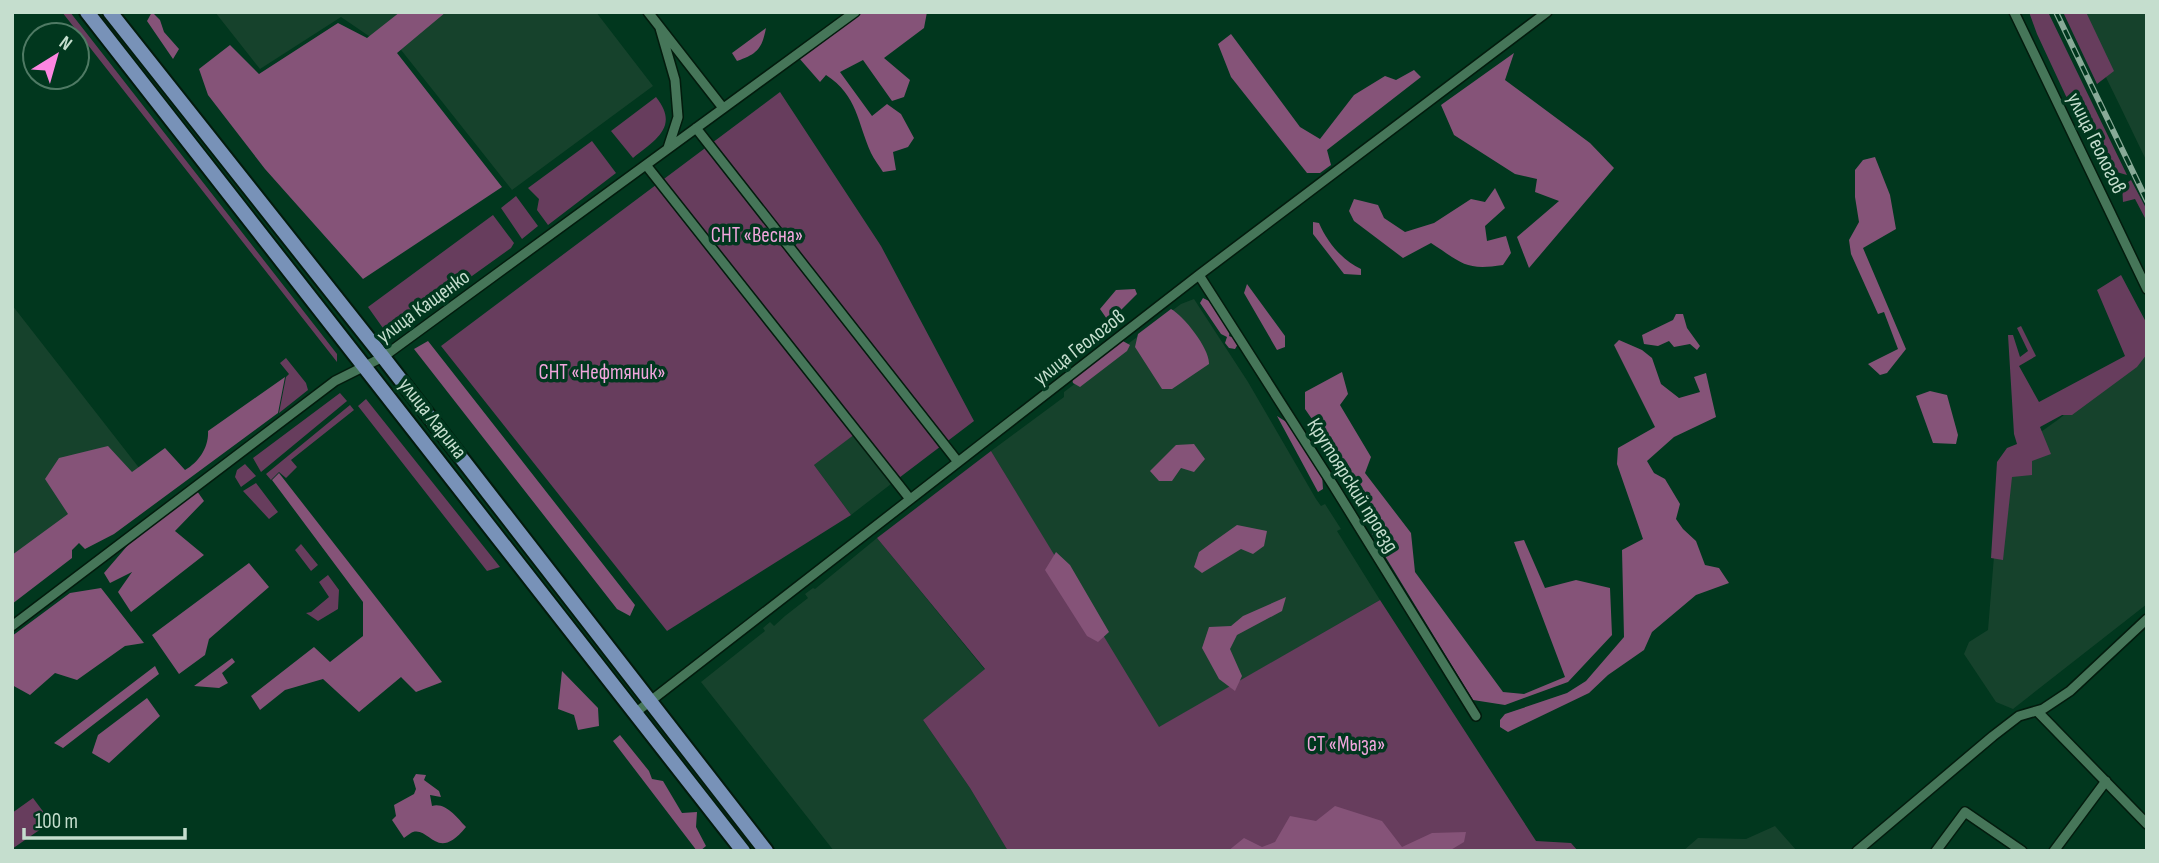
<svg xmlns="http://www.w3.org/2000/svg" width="2159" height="863" viewBox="0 0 2159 863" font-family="'Sofia Sans Condensed',sans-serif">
	<rect width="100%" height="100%" fill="#01371e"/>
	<path fill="#16422c" d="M215 12H596L653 86 512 190 394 41 385 47 341 17 260 69Z
		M2074 12H2147V162L2121 108Z
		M1194 299 1248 382 1316 499 1321 506 1325 504 1341 529 1337 531 1380 600 1158 728 991 451 1064 397V392L1181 304Z
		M12 305 140 469 12 571Z
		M2145 349 2147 604 2013 709 1996 702 1964 654 1969 642 1988 630 2001 470 2011 453 2059 419Z
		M855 433 891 484 851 515 814 465Z
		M877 538 985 670 923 720 970 788 1008 851H834L701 682 765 631 763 628 770 622 774 626 785 616 808 598 805 594 813 588 815 589Z
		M1775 826 1797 851H1683L1698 838 1746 839Z"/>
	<path fill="#673d5d" d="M62 12H70L337 354V362Z
		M2029 12H2048L2127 175 2099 167 2037 34Z
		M2063 12H2086L2114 71 2097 84Z
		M780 92 881 246 974 421 891 484 855 434 814 465 851 515 667 631 441 346Z
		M656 97C680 127 655 140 633 158L611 131Z
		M592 141 616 173 548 225 537 210 539 199 528 188Z
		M2131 180 2147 210 2145 218 2135 199 2123 202 2122 186Z
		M516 196 538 226 522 239 501 208Z
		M493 215 514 243 511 248 394 332 385 331 368 307Z
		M2121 275 2147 324V354L2137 367 2072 415H2062L2040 427 2051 454 2032 461V475L2012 477 2003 560 1991 558 1997 462 2007 448 2017 444 2014 434 2008 335H2013L2020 357 2028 351 2017 328 2021 326 2036 356 2019 366 2039 402 2125 356 2097 290Z
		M286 358 306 383 308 390 279 413 286 377 289 374 280 363Z
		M340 393 347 401 261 472 253 458Z
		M366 399 500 567 487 571 358 406Z
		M350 405 354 410 291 460 297 467 286 478 279 472 271 480 266 474Z
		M991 451 1159 727 1380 600 1536 841 1571 843 1578 851H1008L970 788 923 720 985 669 877 538Z
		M245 464 256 476 241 487 235 477 237 470Z
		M256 483 278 512 269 519 243 491Z
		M301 544 318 565 311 571 295 550Z
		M328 575 339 590 338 609 318 621 306 613 311 612 329 597 319 582Z
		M33 798 51 822 12 849V813Z"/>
	<path fill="#855378" d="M152 12 160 20 164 32 179 49 173 59 147 21Z
		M400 12H446L397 53 502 187 363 279 265 169 208 95 199 69 230 45 259 74 338 23 367 38Z
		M862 12H927L924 28 884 58 910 80 904 97 892 101 863 60 840 72 872 116 887 104 901 114 914 138 908 147 893 152 896 170 883 172C879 166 874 159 871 153 857 122 858 96 826 75L820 82 799 58Z
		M766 28C762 49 757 54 737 61L732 53Z
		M1231 34 1300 127 1320 139 1354 95 1385 76 1396 80 1414 70 1421 77 1327 150 1331 165 1320 173H1307L1231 77 1218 44Z
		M1514 53 1505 80 1590 143 1614 168 1529 268 1517 237 1559 201 1535 192 1537 179 1515 174 1454 135 1441 105Z
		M1875 157 1890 195 1896 229 1863 248 1906 349 1887 373 1880 375 1868 364 1898 349 1884 312 1878 314 1851 254 1849 240 1859 222 1855 197V170L1863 160Z
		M1495 188 1505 208 1485 226 1487 241 1506 236 1511 253 1503 265C1465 271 1462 263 1431 243L1403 258 1354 221 1349 211 1354 199 1378 205 1384 218 1405 232 1434 223 1471 199 1485 202Z
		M1313 222 1319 223C1327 242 1342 260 1361 269V275L1344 274 1313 234Z
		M1247 284 1285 336V347L1277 350 1244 293Z
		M1135 289 1137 294 1109 322 1100 309 1116 290Z
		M1203 298 1209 301 1230 331 1229 336 1234 338 1238 344 1235 349 1229 348 1225 343 1227 337 1221 334 1200 303Z
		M1171 309C1184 316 1210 349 1209 364L1172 389H1162L1135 347 1138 334Z
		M1676 314H1683L1687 328 1700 346 1697 350 1690 344 1674 347 1669 341 1658 346 1644 344 1642 335 1673 320Z
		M1121 340 1130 345 1127 351 1080 387 1073 383 1072 379Z
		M1619 340 1642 350 1652 358 1661 384 1679 398 1700 392 1694 377 1706 373 1716 417 1674 437 1647 461 1654 473 1665 479 1680 504 1676 519 1683 529 1696 541 1705 565 1719 568 1729 583 1696 595 1652 632 1644 650 1608 675 1589 693 1508 732 1500 727V720L1505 714 1567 693 1586 681 1624 637 1622 550 1643 539 1617 464 1618 448 1655 427 1614 345Z
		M428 341 635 605 630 616 617 609 414 349Z
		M1342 372 1348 394 1340 405 1371 457 1365 473 1411 533 1415 572 1503 692 1524 694 1565 677 1514 542 1524 540 1545 588 1576 580 1610 588 1612 635 1568 682 1505 705 1473 700 1374 538 1350 474 1305 409V392Z
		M285 377 278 413 114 534 85 549 79 543 72 550V558L12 604V555L68 514 45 479 59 458 108 446 132 472 165 448 185 470C199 462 209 447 208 431Z
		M1930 391 1947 395 1958 435 1956 444 1933 443 1916 396Z
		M1277 416 1288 423 1322 474 1323 489 1318 492Z
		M1194 444 1205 459 1194 472 1181 468 1172 481H1159L1150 471 1176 445Z
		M279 473 442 682 416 692 401 677 359 712 323 679 285 690 260 710 251 696 314 647 330 662 363 636V602L272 480Z
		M197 491 204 501 175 531 204 555 131 612 118 592 132 572 110 583 104 573 134 538Z
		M1237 525 1267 531 1264 546 1253 554 1241 549 1202 573 1194 567 1199 552Z
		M1056 552 1070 565 1109 632 1098 642 1087 636 1045 570Z
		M249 563 269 587 209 639 205 655 179 674 152 635Z
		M101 588 144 643 125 646 77 680 55 673 30 695 12 685V636L70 593Z
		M1286 597 1282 611 1237 635 1230 649 1242 676 1235 691 1219 679 1202 648 1209 627 1231 626 1243 616Z
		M232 658 235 662 222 673 228 683 219 688 194 686Z
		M155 666 159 674 63 748 54 743Z
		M562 671 598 708 599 726 578 730 574 715 558 709Z
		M147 698 160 716 109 763 92 753 98 735Z
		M620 735 649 771 652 779 663 781 682 813 697 812 696 827 706 846 700 851H697L613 741Z
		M416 774 426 775 424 780 439 791 441 797 430 795 432 806C446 802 457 818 466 827 437 863 430 827 413 832 412 832 405 837 404 838L392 820 396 816 394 805 414 794 416 789 413 779Z
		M1335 806 1382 821 1402 847 1432 833 1466 832 1464 842 1449 851H1228L1244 838 1262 847 1275 842 1290 816 1316 821Z"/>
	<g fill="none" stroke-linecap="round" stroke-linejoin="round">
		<defs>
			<path id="street" d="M648 12 723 108
				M2014 12 2147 289
				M660 28 675 80 678 117 668 148
				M696 128 958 462
				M646 165 910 499
				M1199 275 1333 485 1476 716
				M12 626 335 381 383 357 855 12
				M2037 711 2147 824
				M635 713 1199 275 1547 12
				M1857 851 1993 736 2019 716 2043 709 2070 691 2147 619
				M1936 851 1965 812 2022 851
				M2054 851 2106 781"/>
			<path id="primary" d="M87 12 743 851
				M110 12 383 357 766 851"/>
		</defs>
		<use href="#street" stroke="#031b0d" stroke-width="12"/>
		<use href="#primary" stroke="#031b0d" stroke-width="18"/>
		<use href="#street" stroke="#467659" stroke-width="9"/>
		<use href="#primary" stroke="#7892b8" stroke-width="14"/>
		<defs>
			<path id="rail" d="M2056 12 2147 201"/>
		</defs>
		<use href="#rail" stroke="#88aa97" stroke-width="6"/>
		<use href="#rail" stroke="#01371e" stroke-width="3.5" stroke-dasharray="10" stroke-linecap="butt"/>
	</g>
	<g text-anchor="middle" stroke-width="7" stroke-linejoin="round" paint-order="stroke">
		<g font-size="21" fill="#c5dece" stroke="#01371e">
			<text transform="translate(2097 143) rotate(64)" y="7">улица Геологов</text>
			<text transform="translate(423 306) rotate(-36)" y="7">улица Кащенко</text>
			<text transform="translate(1079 347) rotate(-38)" y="7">улица Геологов</text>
			<text transform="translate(433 418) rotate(52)" y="7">улица Ларина</text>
			<text transform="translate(1353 485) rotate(58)" y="7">Крутоярский проезд</text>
		</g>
		<g font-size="21" fill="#f1a6dd" stroke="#01371e">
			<text x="757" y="242">СНТ «Весна»</text>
			<text x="602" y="379">СНТ «Нефтяник»</text>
			<text x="1346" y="751">СТ «Мыза»</text>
		</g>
	</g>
	<rect width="2159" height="863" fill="none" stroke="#c5dece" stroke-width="28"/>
	<g transform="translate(56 56) rotate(37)"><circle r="33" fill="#01371e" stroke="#4f7a64" stroke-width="2"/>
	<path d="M0-5L12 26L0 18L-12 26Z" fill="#fd86e1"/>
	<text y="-10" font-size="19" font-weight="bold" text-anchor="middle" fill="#c5dece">N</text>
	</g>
	<path d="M24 828v10h161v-10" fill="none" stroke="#c5dece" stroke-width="3.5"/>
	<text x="35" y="828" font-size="21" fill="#c5dece" stroke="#01371e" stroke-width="5" paint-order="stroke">100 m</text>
</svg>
